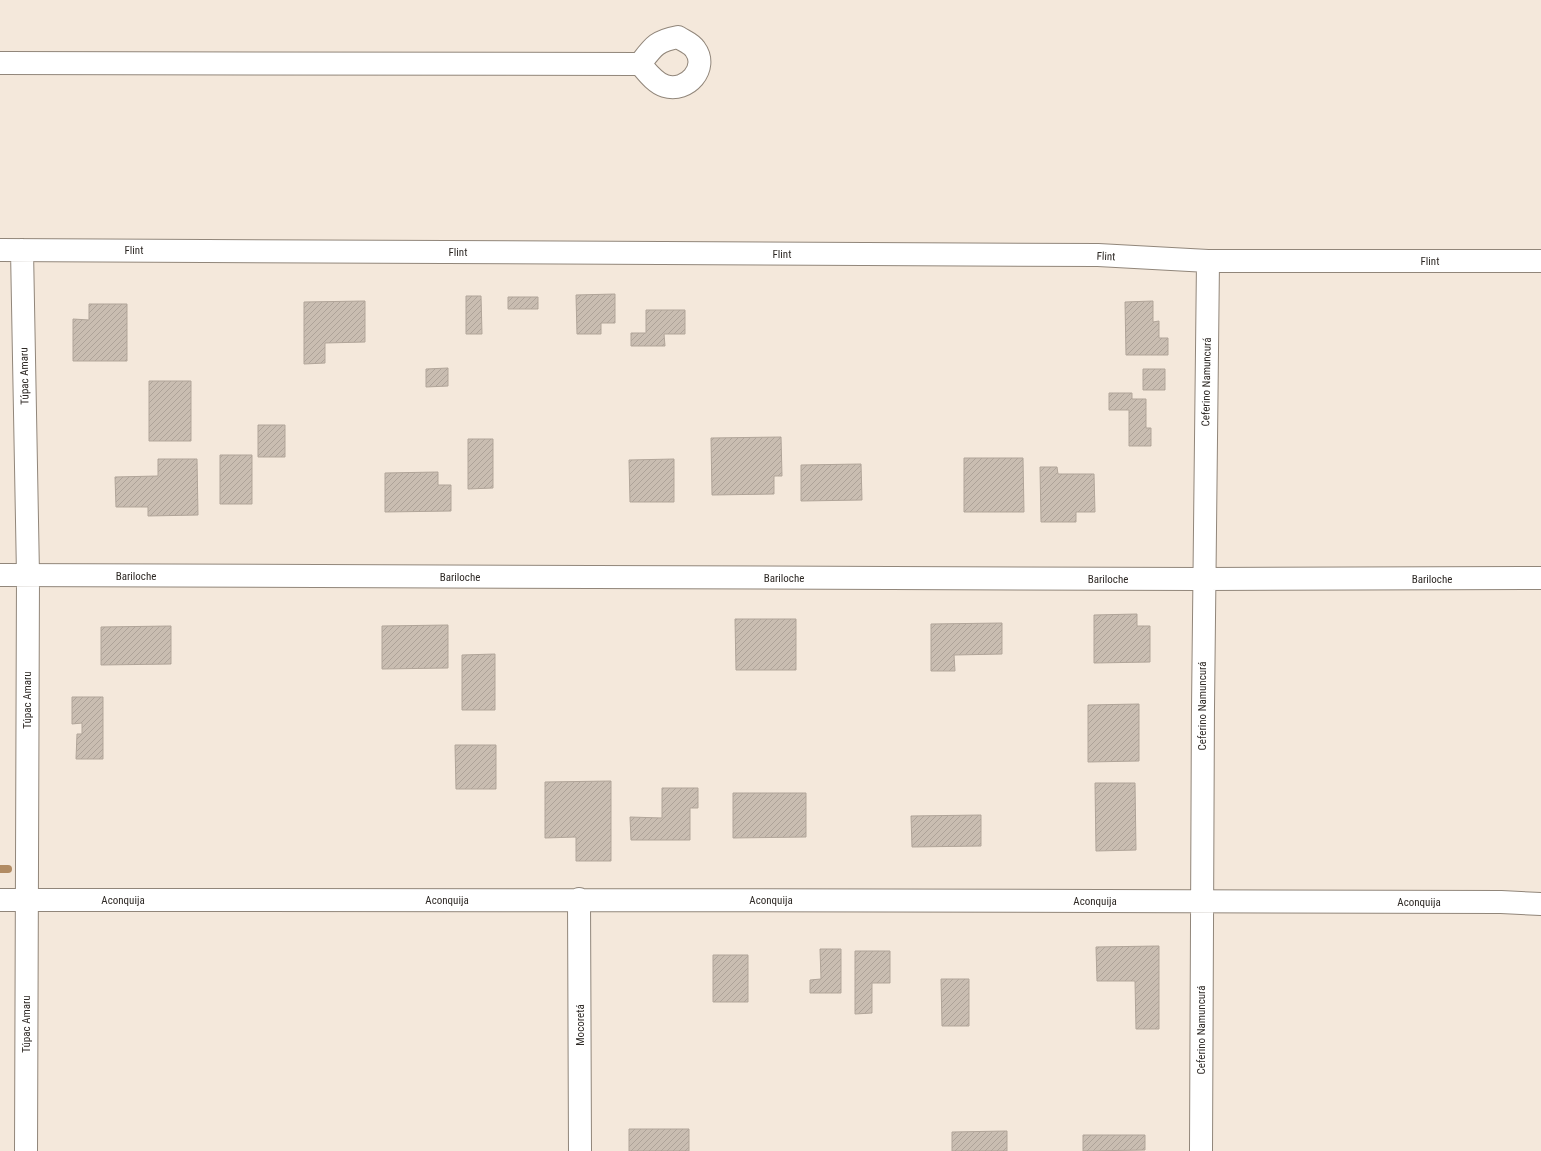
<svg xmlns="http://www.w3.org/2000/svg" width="1541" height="1151" viewBox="0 0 1541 1151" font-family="'Roboto Condensed',sans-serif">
	<defs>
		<pattern id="building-hatch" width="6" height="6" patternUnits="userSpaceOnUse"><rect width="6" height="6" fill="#c9bdb1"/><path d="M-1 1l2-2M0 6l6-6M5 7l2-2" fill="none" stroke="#ada298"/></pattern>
	</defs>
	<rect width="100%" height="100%" fill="#f4e8db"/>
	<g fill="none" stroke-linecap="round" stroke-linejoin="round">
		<path stroke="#b18b63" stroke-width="8" d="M0 869H8"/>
	</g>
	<path fill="url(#building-hatch)" stroke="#b1a599" d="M615 294V323H601V334H577L576 295Z
		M466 296H481L482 334H466Z
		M508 297H538V309H508Z
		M365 301V342L325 343V363L304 364V302Z
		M1153 301V322L1159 321V338H1168V355H1126L1125 302Z
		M89 304H127V361H73V319L89 320Z
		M646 310H685V334H664L665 346H631V333H646Z
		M448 368V386L426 387V369Z
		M1143 369H1165V390H1143Z
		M149 381H191V441H149Z
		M1109 393H1132V399H1146V428H1151V446H1129V410H1109Z
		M258 425H285V457H258Z
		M781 437 782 476H774V494L712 495 711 438Z
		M468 439H493V488L468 489Z
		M220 455H252V504H220Z
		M964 458H1023L1024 512H964Z
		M158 459H197L198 515 148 516V507H116L115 477 158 476Z
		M674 459V502H630L629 460Z
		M861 464 862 500 801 501V465Z
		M1040 467H1057L1058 474H1094L1095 512H1076V522H1041Z
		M438 472V485H451V511L385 512V473Z
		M1137 614V626H1150V662L1094 663V615Z
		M735 619H796V670H736Z
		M1002 623V654L954 655 955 671H931V624Z
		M448 625V668L382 669V626Z
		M171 626V664L101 665V627Z
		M495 654V710H462V655Z
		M72 697H103V759H76L77 734H82V723L72 724Z
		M1139 704V761L1088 762V705Z
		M455 745H496V789H456Z
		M611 781V861H576V837L545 838V782Z
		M1095 783H1135L1136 850 1096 851Z
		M662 788H698V808H690V840H631L630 817 662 818Z
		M733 793H806V837L733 838Z
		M981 815V846L912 847 911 816Z
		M1159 946V1029H1136L1135 981H1097L1096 947Z
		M820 949H841V993H810V980L821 979Z
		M855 951H890V983H872V1013L855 1014Z
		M713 955H748V1002H713Z
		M941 979H969V1026H942Z
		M629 1129H689V1151H629Z
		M1007 1131V1151H952V1132Z
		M1083 1135H1145V1150L1083 1151Z"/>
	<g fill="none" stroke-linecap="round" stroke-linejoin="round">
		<defs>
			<path id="street" d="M678 37C684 41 691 43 695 49 709 68 687 93 665 86 655 83 647 72 640 64 653 47 656 41 678 37Z
				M0 63 640 64
				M0 250 1098 255 1208 261H1541
				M22 250 28 575 26 1151
				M0 575 1203 579 1541 578
				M579 899 580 1151
				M0 900C500 900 1001 900 1501 902L1541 904
				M1201 1151C1201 854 1204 558 1208 261"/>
		</defs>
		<use href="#street" stroke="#91867a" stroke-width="24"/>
		<use href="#street" stroke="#fff" stroke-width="22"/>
	</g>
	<g text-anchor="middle" stroke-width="4" stroke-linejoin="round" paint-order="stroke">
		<g font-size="11" fill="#2e2925" stroke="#fff">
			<text x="134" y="254">Flint</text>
			<text x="458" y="256">Flint</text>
			<text x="782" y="258">Flint</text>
			<text transform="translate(1106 256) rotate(2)" y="4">Flint</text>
			<text x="1430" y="265">Flint</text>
			<text transform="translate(24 376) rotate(-91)" y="4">Túpac Amaru</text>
			<text transform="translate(1206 382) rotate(-89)" y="4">Ceferino Namuncurá</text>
			<text x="136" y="580">Bariloche</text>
			<text x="460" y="581">Bariloche</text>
			<text x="784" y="582">Bariloche</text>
			<text x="1108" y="583">Bariloche</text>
			<text x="1432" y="583">Bariloche</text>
			<text transform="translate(27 700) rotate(-90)" y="4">Túpac Amaru</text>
			<text transform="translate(1202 706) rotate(-90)" y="4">Ceferino Namuncurá</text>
			<text x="123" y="904">Aconquija</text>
			<text x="447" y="904">Aconquija</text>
			<text x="771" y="904">Aconquija</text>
			<text x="1095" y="905">Aconquija</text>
			<text x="1419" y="906">Aconquija</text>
			<text transform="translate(26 1024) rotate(-90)" y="4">Túpac Amaru</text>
			<text transform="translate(580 1025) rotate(-90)" y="4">Mocoretá</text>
			<text transform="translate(1201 1030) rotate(-90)" y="4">Ceferino Namuncurá</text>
		</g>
	</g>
</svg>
